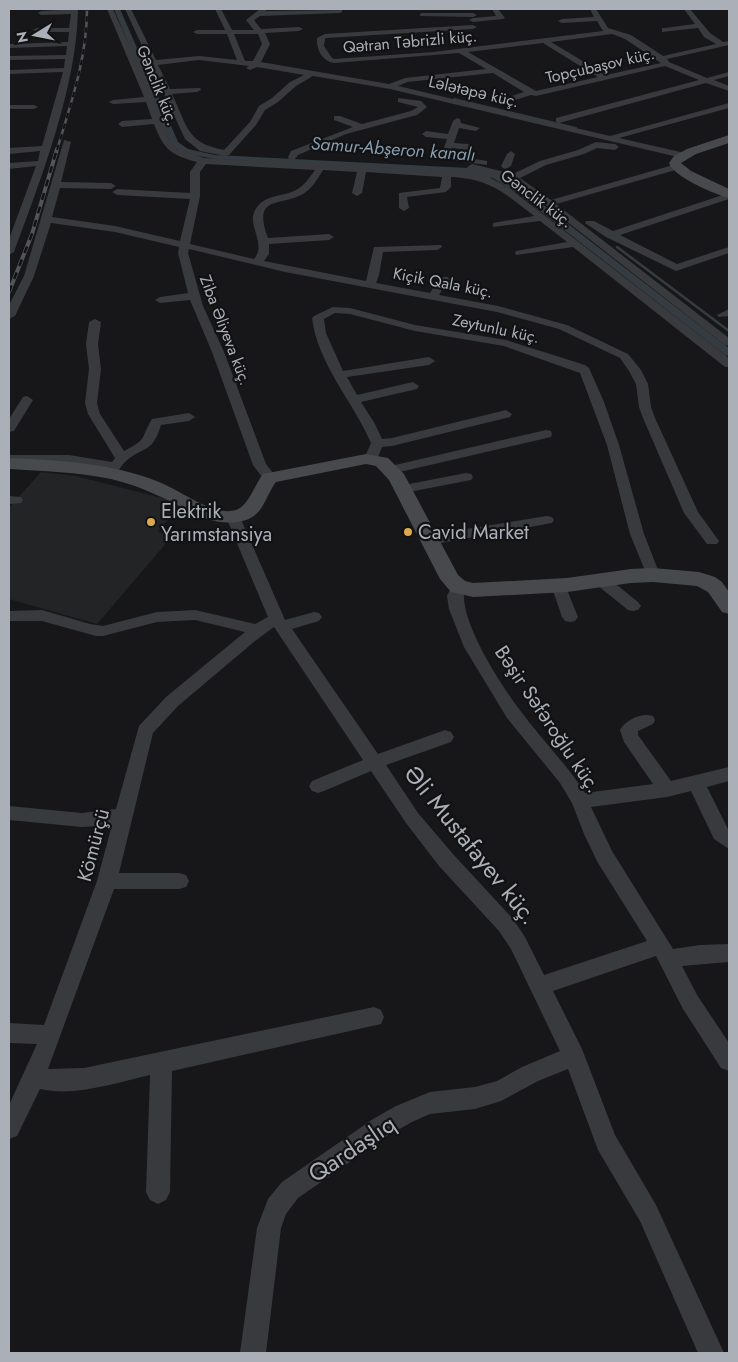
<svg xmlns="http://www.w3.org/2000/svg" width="738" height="1362" viewBox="0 0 738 1362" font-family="Jost,sans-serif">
	<rect width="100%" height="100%" fill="#171719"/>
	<path fill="#232426" d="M41 472 76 476 181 503 158 532 171 535 168 541 97 624 9 599V508Z"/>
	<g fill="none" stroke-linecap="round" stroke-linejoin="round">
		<path stroke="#343c42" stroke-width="2" d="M454 99 576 128"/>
		<path stroke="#343c42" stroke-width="2.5" d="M617 247 729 331"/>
		<path fill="#343c42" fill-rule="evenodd" d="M114 9H120L178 142 188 149 215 155 468 168 499 174 524 190 729 348V356L725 355 518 194 493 178 468 174 215 159 182 153 170 143Z"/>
		<path fill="#393a3d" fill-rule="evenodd" d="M78 9C77 86 41 179 14 252L9 255V239L36 166 9 169V163L38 161 40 151 9 154V148L42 146 63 72 9 74V70L64 68 65 59 9 60V56L66 55 67 46 9 48V44L68 42 69 32H37L33 30 37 28H69L71 14 41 15 38 13 41 11Z
			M107 9H113L150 91 168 138 177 149 204 158 464 172 489 177 509 188 729 358V367H725L573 247 516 255 515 253 516 251 567 242 540 221 493 227V223L534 216C504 193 491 179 451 177V187L446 192 407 197 409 208 404 211 399 208V193L440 188 442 177 366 172 362 193 357 196 352 193 357 172 323 170C318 178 312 189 303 194 279 207 252 195 268 238L329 234 334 237 329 240 269 244V254L264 261 366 281 374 247 441 245 442 247 437 250 383 252 379 275 376 283 430 293 440 277H448L449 279 439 295 498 306 567 325 628 354 641 370 648 384 651 407 655 418 698 512 719 541 717 544H707L684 513 643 418 639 407 636 384 629 371 620 358 559 329 497 312 285 272 189 249 188 253 203 306 224 352 266 464 277 478 270 482 265 481 253 465 212 352 190 300 160 303 155 300 160 297 188 293 178 253 179 247 115 232 51 223 34 276 15 316 9 319V305L24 276 64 140 71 142 61 182 111 183 116 186 111 189 60 188 52 217 115 226 180 241 190 199 117 195 112 192 117 189 190 193V172L197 162C171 155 164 150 154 124L122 127 118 124 122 121 152 119 146 102 113 104 109 102 113 100 144 97ZM206 164 315 170C310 177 304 186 296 190 283 197 267 194 257 207 244 224 268 243 254 259L190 244 200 196V172Z
			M125 9H131L156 60 199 56 237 60 227 34H197L193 32 197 30H225L215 9H221L232 30H254L246 20 260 9H267L265 11 342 10V12L340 13 260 16 254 20 261 29 299 27 303 29 299 31 265 33 270 44 261 62 389 84 405 78 486 69 459 53 334 63C322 61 316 49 317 38L325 34 473 25 477 27 473 29 326 38 325 39 324 46 332 58 334 59 433 52 603 31 597 21 562 23 558 21 562 19 594 17 590 9H596L608 28 631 35 663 56 716 44 704 37 698 28 662 32V28H665L695 24 684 9H690L710 33 723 42 729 41V45L667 59 669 62 707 78 729 72V76L714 80 729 86V91L706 83 559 123 556 122V118L699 80 665 66 536 96 531 95 499 105 495 103 496 101 524 92 493 73 407 82 398 86 610 136 729 103V108L619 138 685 153 686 155 682 158 390 89 313 76 296 86 278 102 265 110 256 125 229 155 225 156 200 151 185 139ZM234 34H258L262 44 253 61H245ZM612 34 625 39 661 63 606 75 551 42ZM543 43 598 77 536 91 468 52ZM199 60 249 66 246 68 250 70 257 67 304 75 290 82 272 98 259 106 250 122 224 150C186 143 187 125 172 94L197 92 201 90 200 88 170 89 158 65Z
			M492 9H498L505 18 503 19 473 22 469 20 473 18 496 16Z
			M422 13H473L477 15 473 17 420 16V14Z
			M398 98 421 101 427 107 417 115 346 134 298 155 295 159H289L288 157 291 151 353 127 334 120V116H340L362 124 411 111 418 107 398 102Z
			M9 105H34L38 107 34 109H9Z
			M457 118 460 119 461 123 480 128 476 131 459 128 454 143 468 144 472 147 468 150 452 148 450 155 487 161V165L442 159 441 157 447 139 426 137 422 134 426 131 448 134 453 121Z
			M596 142 615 144 619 147 615 150 597 148 584 154 546 165 520 178 551 200 673 165H679V169L556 204 729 338V346L725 345 520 185 505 177 469 169 467 167 472 164 513 174 540 161 578 150Z
			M511 151 515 154 511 166 506 169 503 168 501 166 507 154Z
			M729 193V199L620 235 677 264 729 247V253L676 271 606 237 585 223 586 221H594L613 231Z
			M333 307 350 308 415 325 506 340 585 365 589 368 604 402 619 445 644 534 660 575 658 578H648L630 534 607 445 580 373 504 346 415 331 350 314 335 313 324 319 326 333 343 371 429 357 435 361 429 365 347 377 357 395 413 382 419 386 417 389 361 402 375 424 382 439 392 438 506 410 512 414 510 417 392 446 382 447 376 462H366L364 459 371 443C353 401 318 365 312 318L314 316Z
			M729 309V316L719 317 717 315Z
			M95 319 101 322 98 344 101 369 97 403 100 414 124 451C148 439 140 439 152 419L189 413 195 417 189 421 161 425C152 454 145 445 126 461 120 466 118 475 109 477L102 473 106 469 69 463H9V455H69L112 462 115 458 88 414 85 403 89 369 86 344 89 322Z
			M27 396 33 400 14 431 9 432V419L23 397Z
			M546 430 551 431 552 434 551 437 391 474 384 470 391 466Z
			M466 473 471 474 473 477 471 480 404 493 397 489 404 485Z
			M9 496 21 497 23 500 21 503 9 504Z
			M233 513 238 514 240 517 285 620 314 612 319 613 322 617 319 621 292 629 378 754 445 730 451 732 454 737 451 742 386 765 418 813 453 854 513 919 525 937 544 975 647 941 598 863 584 834 572 803 560 783 507 718 464 647 449 609 447 596 453 583H463L465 587C456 616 501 685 519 709 540 738 566 763 585 793L653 784 624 742 620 730C625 720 642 712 653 716L655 720 653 724 638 731V735L671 781 729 767V781L707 787 729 831V849L714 839 691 791 667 797 591 807 612 851 673 949 700 945 729 944V962L682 966 697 995 729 1043V1071L721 1068 683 1009 656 956 553 991 582 1049 615 1135 656 1205 724 1353H698L640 1221 598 1150 568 1069 538 1081 501 1101 475 1109 430 1114 412 1122 389 1135 298 1198 286 1214 281 1228 266 1353H240L257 1228 268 1199 282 1182 373 1119 396 1106 430 1092 475 1087 497 1081 522 1067 560 1051 511 949 499 931 439 866 406 823 371 771 324 791 318 793 312 791 309 786 312 781 363 760 274 627 255 641 178 706 153 733 119 873H179L186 875 189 881 186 887 179 889H114L48 1069 84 1068 374 1007 381 1010 384 1017 381 1024 172 1071 170 1192 166 1200 158 1204 150 1200 146 1192 150 1075C115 1083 75 1097 40 1089L17 1136 9 1139V1105L37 1044 9 1043V1023L44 1025 97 881 112 825 82 827 9 820V806L82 813 116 809 139 726 166 697 245 632 195 620 157 622 103 636H96L42 621H9V611L42 610 90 624 103 626 157 612 195 610 255 624 268 617 226 517 228 514Z
			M547 516 552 517 554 520 552 523 430 545 425 543 423 540 425 537 430 535Z
			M602 576 607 577 638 602 641 606 638 610 633 611 628 610 597 585 595 581 597 577Z
			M558 580 563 581 565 585 578 617 575 621 570 622 565 621 562 617 551 585 553 581Z"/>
		<path fill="#47494d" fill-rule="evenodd" d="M729 135V143L696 154 681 163 691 171 729 189V198C716 195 672 176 669 163L674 156 687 149Z
			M366 454 388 458 404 474 458 575 465 581 473 583 567 578 631 569 653 568 699 572 715 577 722 582 729 592V614L722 612 708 592 697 586 653 582 631 583 567 592 473 597 451 592 440 579 389 480 376 466 366 464 276 482C266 495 264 514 246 520 213 530 189 509 161 497 145 489 128 483 111 479 77 472 43 471 9 469V458C59 460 112 463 159 482 180 490 214 517 236 510 249 505 255 484 263 474Z"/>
		<defs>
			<path id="rail-far1" d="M57 150C71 103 87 58 87 9"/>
			<path id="rail" d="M9 292 32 234 57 149"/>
		</defs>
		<use href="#rail-far1" stroke="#525458" stroke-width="2.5"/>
		<use href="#rail" stroke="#525458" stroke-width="4"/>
		<use href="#rail-far1" stroke="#121214" stroke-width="2" stroke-dasharray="5.5" stroke-linecap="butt"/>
		<use href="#rail" stroke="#121214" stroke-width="2.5" stroke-dasharray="7" stroke-linecap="butt"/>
	</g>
	<g fill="#dca94d" stroke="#121214" stroke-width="2">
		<circle cx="151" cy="522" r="5"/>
		<circle cx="408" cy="532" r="5"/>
	</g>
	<g text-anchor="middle" stroke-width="4.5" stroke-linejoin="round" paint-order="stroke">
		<g font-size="16" fill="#abafb7" stroke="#121214">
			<text transform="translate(410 41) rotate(-5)" y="6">Qətran Təbrizli küç.</text>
			<text transform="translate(600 65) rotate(-13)" y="6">Topçubaşov küç.</text>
			<text transform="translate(158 85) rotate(68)" y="6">Gənclik küç.</text>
			<text transform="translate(474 91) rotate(13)" y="6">Lələtəpə küç.</text>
			<text transform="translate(537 198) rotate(37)" y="6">Gənclik küç.</text>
			<text transform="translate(443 282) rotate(11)" y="6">Kiçik Qala küç.</text>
			<text transform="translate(496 328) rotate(12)" y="6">Zeytunlu küç.</text>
			<text transform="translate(226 330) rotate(69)" y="6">Ziba Əliyeva küç.</text>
		</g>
		<g font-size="18" font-style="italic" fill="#879cae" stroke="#121214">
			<text transform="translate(393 149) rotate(4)" y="6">Samur-Abşeron kanalı</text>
		</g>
		<g font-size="20" fill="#abafb7" stroke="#121214" text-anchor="start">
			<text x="161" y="518">Elektrik<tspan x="161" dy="23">Yarımstansiya</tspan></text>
			<text x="418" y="539">Cavid Market</text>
		</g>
		<g font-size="20" fill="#abafb7" stroke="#121214">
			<text transform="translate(548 719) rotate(56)" y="7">Bəşir Səfəroğlu küç.</text>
			<text transform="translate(93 845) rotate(-75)" y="7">Kömürçü</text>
		</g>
		<g font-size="24" fill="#abafb7" stroke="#121214">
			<text transform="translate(471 845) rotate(51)" y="8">Əli Mustafayev küç.</text>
			<text transform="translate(352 1149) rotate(-34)" y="8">Qardaşlıq</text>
		</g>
	</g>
	<rect width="738" height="1362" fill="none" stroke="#abafb7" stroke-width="20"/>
	<g transform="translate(35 35) rotate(260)" stroke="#121214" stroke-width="4" paint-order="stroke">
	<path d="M0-4L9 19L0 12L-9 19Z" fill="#abafb7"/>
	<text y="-8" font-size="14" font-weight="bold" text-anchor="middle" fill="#abafb7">N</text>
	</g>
</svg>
